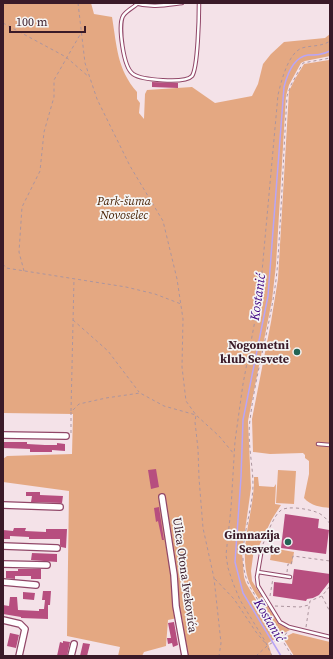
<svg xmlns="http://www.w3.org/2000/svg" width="333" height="659" viewBox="0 0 333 659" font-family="'Source Serif 4',serif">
	<rect width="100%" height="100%" fill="#f4e2e8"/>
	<path fill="#e4a882" d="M3 3H91L94 14 112 17C117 47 117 69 137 92V99L140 103 139 113 144 119 145 94 147 90 192 87 215 103 252 96 258 84 263 64 271 54 284 42 325 38 330 34V56L305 61 301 63 289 85 286 96 276 265 272 300 248 421 251 488 242 552 244 577 246 583 278 637 268 643 272 656H187L182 617 168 620 166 646 144 652 142 656H118L120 647 67 636 69 491 3 482V459L7 456 72 454 73 414 3 413Z
		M329 60 330 508C321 507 311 506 304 498L309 474V461L305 458V455L303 453 270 454 253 452 252 419 271 322 278 279 289 91 295 79 304 64Z
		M278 470 296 471 294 504 276 503Z
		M254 477H258L259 486 274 487 276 484 275 504 281 505 272 519 258 548 254 549 251 571 252 581 279 624 290 630 282 634C274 628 269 615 263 606 258 597 251 588 248 579 238 545 255 511 254 477Z
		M272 548 294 552 292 564 270 560Z
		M293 633 330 642V656H294L283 638Z"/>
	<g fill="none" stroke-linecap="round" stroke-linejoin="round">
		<path stroke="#b8a5f7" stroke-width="1.5" d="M281 656 243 593 235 562 241 477 243 420 268 296 284 87C287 75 294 57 308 55 316 55 322 55 330 51"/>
	</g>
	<path fill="#b74e7f" d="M152 82 178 83V88L152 87Z
		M3 442H27V444L45 445H57V443L65 444V451L52 450V452H30V449L3 448Z
		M156 469 159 487 151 489 148 470Z
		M26 492H40V495L63 496 62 503 31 502 32 496H26Z
		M159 507 164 540H162L158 521 156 522 154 508Z
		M285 514 319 519 318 528 329 530 326 554 281 548Z
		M14 528H26L25 531 46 532V529H67L66 548 61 547 60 545V539H29V537L10 536V539H3V530L13 531Z
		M32 553 57 554V562L31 560Z
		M18 569H41V579H31V576H15V579L6 578V571H18Z
		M294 569 330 574V581L319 595 313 598 307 599 306 601 273 596 274 582 292 584Z
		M43 591H51L50 605H48V619L21 618V617L3 614V605L9 606 10 597H17L18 610 39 611V609H44L45 600H42Z
		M23 592 35 593 34 600 23 599Z
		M174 622 178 645 173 647 172 643 168 644 167 638H171L168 623Z
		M10 633 19 635 16 648 7 646Z
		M63 641 70 642 67 656H57L60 642 63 643Z
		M83 643 90 644 87 656H80Z"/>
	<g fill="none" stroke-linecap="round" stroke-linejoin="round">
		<defs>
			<path id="service" d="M135 3C151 8 166 5 182 3
				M137 4C133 8 127 10 123 16 118 25 123 67 133 74 141 80 185 84 192 76 198 68 199 15 199 3
				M318 444 330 445
				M262 548 257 577 258 586 280 622 289 627 330 637
				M258 572 290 577"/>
			<path id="minor" d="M3 435 66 436
				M162 497 174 575 176 606 185 656
				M3 505 60 507
				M3 546 57 548
				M3 564 47 565
				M3 582 36 585
				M3 620 20 624 25 629 19 656
				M71 656 74 644"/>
		</defs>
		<use href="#service" stroke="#914768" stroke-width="4.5"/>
		<use href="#minor" stroke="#914768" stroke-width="8"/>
		<path stroke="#ac959e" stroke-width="1" stroke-dasharray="3 3" stroke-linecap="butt" d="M78 3 85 63 97 99 130 166 163 221 177 279 183 319 182 367 186 401 196 415 219 436 234 454
			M3 23 66 57 89 77
			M3 264 6 268 126 287 155 294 181 304
			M24 271 19 252 22 207 40 171 44 132 54 97V80L81 33
			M73 320 108 351 139 392
			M71 411 74 279
			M71 433V412L79 404 106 398 140 393 164 406 196 415 195 422 198 449 199 478 203 528 214 578 221 643 219 656
			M263 544C267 535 273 517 280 511 286 505 308 509 316 512 322 514 327 519 330 524
			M287 572 288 564 291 565 293 556 330 561
			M215 579 234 599 256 632 266 644
			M270 596 273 578
			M322 596 330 612
			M275 606 300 607 309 605
			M306 627 310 601 322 596 330 586
			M256 656 267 646 286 634 288 630
			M272 656 265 641 240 600 233 583 228 568 226 555 231 508 235 441 243 384 260 294 278 95C281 82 288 53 302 48 312 45 321 47 330 41
			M292 656 250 587C233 555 252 519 253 486 253 464 247 442 250 420 256 369 272 321 277 271 281 218 283 166 286 113L287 96 291 85 303 63 330 58"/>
		<use href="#service" stroke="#fff" stroke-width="2.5"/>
		<use href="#minor" stroke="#fff" stroke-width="5.5"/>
	</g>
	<g fill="#226454" stroke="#f5f5f5" stroke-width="1.5">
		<circle cx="297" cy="352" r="4"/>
		<circle cx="288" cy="542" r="4"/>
	</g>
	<g text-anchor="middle" stroke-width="3.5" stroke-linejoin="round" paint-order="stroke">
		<g font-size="12" font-style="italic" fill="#472103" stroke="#f5f5f5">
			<text x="124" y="205">Park-šuma<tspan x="124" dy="14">Novoselec</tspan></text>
		</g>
		<g font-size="12" font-weight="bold" fill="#3a1a28" stroke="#f5f5f5" text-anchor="end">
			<text x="289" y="349">Nogometni<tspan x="289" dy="14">klub Sesvete</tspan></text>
			<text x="280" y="539">Gimnazija<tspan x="280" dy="14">Sesvete</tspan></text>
		</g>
		<g font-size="12" fill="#3a1a28" stroke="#f5f5f5">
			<text transform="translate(185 575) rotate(82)" y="4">Ulica Otona Ivekovića</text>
		</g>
		<g font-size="13" font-style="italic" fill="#3d0180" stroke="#f5f5f5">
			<text transform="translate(257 297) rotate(-82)" y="5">Kostanić</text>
			<text transform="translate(270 620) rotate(59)" y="5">Kostanić</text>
		</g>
	</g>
	<rect width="333" height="659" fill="none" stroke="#3a1a28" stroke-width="8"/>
	<path d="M10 26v6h75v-6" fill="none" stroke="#3a1a28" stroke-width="2"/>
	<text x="16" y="26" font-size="12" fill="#3a1a28" stroke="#f5f5f5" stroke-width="3" paint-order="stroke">100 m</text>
</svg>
